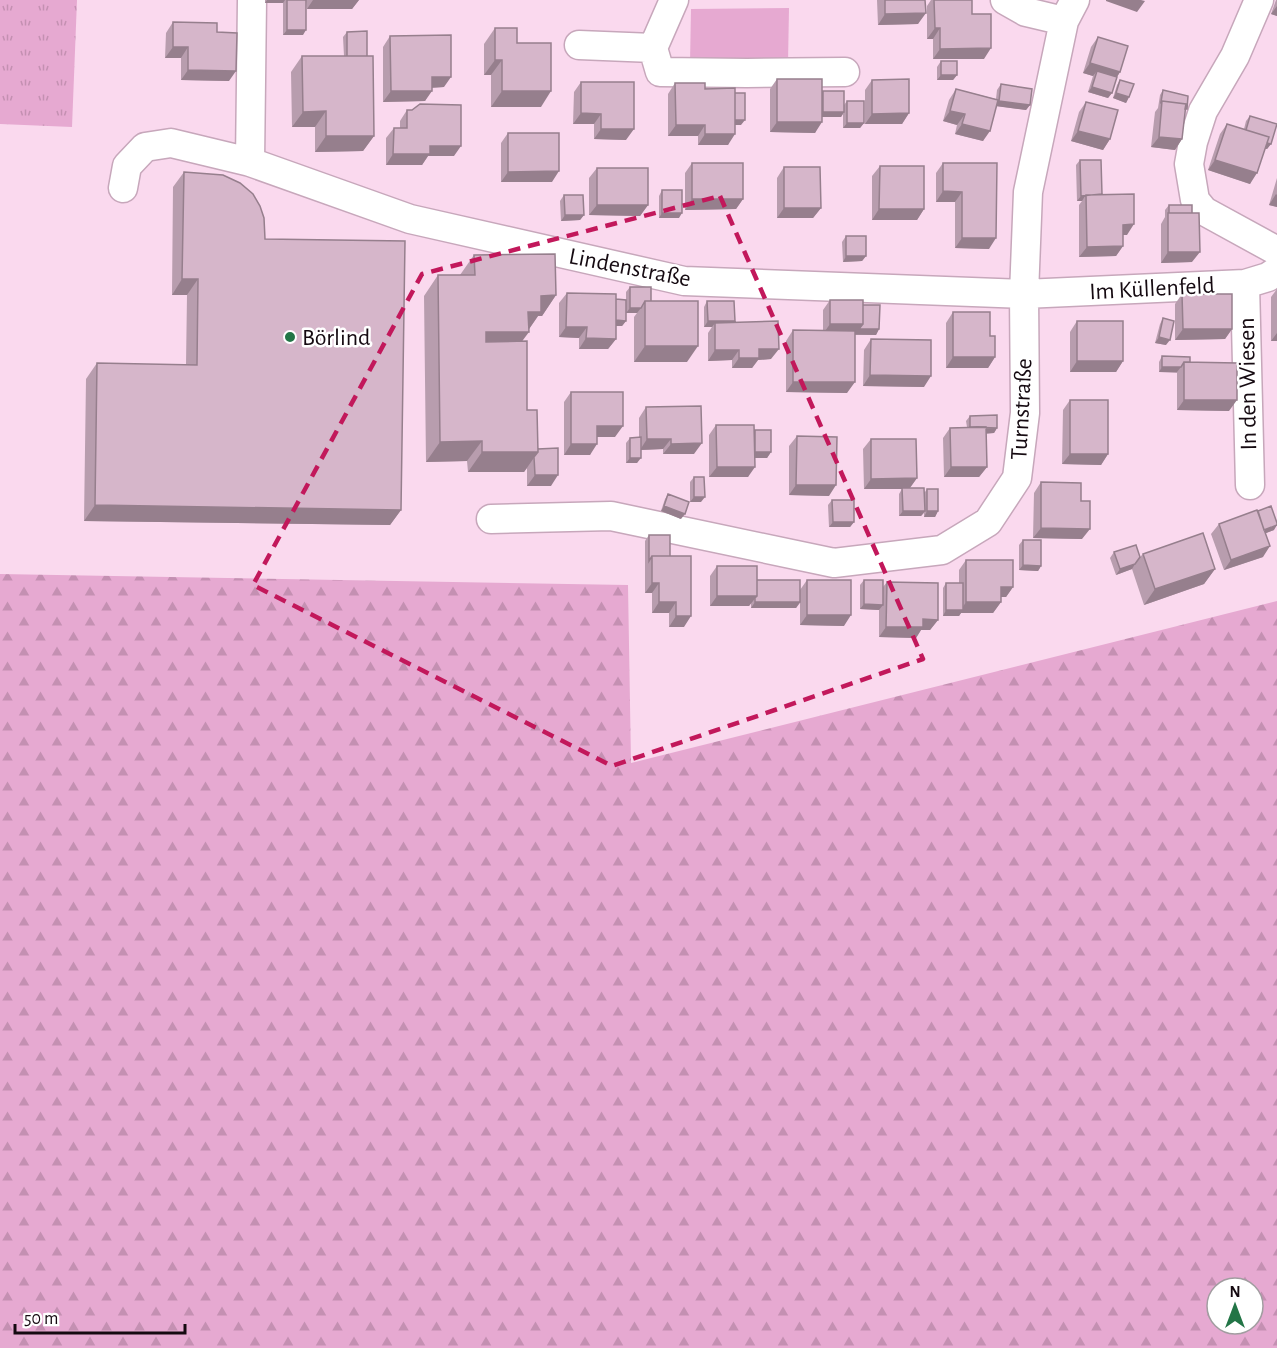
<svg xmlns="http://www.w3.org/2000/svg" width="1277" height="1348" viewBox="0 0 1277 1348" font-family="'Alegreya Sans',sans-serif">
	<defs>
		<pattern id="grass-tufts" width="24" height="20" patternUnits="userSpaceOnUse" patternTransform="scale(1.5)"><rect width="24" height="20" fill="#e6a9d1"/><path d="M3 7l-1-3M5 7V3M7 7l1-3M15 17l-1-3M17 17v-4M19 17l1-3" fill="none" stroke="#c490b2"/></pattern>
		<pattern id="forest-firs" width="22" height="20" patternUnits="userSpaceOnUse" patternTransform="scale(1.5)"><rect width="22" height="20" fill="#e6a9d1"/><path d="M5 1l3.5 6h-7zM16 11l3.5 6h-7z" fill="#c490b2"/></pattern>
	</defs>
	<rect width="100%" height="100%" fill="#fad9ee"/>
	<path fill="url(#grass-tufts)" d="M0 0H77L72 127 0 124Z"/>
	<path fill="url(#forest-firs)" fill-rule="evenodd" d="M0 574 628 585 631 763 1277 601V1348H0ZM1217 1288H1253V1324H1217Z"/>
	<path fill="#e6a9d1" d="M789 8 788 63 690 64 691 9Z"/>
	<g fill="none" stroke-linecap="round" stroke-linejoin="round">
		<defs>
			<path id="minor" d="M1005 0 1026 12 1064 21
				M1259 0 1235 56 1203 111 1193 142 1189 164 1195 200 1204 211 1277 251
				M579 45 653 48
				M653 48 660 72 747 73 845 72
				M653 48 674 0
				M250 162 252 0
				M123 188 127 166 145 147 171 143 250 162 410 219 684 281 1024 294 1245 284 1268 277 1277 271
				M1245 284 1250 485
				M491 519 611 516 834 563 942 550 988 522 1017 478 1025 413 1024 294 1028 192 1064 21 1075 0"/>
		</defs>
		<use href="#minor" stroke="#c7a7bb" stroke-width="31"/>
		<use href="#minor" stroke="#fff" stroke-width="28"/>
	</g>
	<path fill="#b89dae" d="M265 0H306L303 35H283V3H265Z
		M306 0H359L352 9H307Z
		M877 0H925L918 24 878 25Z
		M931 0H972V14L984 59H933V39H927V6Z
		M1276 0H1277V16L1271 14Z
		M173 22 217 32 229 81 181 80V58H165L166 33Z
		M495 28 541 107H491V75H484V44Z
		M347 32 367 56 374 136 363 151 315 152V127H292L291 72 302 56H344L343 37Z
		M390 36 444 87 432 88 425 101 383 102V47Z
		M1098 37 1120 72 1117 77 1112 93 1108 98 1088 92 1093 76 1083 73 1091 47Z
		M941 61 957 75 953 80H937V67Z
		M777 79 822 91 844 105 847 101 864 123 860 128H843V114L841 117H822L815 133 770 132V89Z
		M872 80 909 113 902 124H865V90Z
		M1120 80 1129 97 1126 103 1113 98 1117 85Z
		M581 82 626 140 594 139V124H573L574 92Z
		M675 83 735 93 741 125H735L728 145H698V136H668V94Z
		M1001 84 1030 105 1026 110 997 106 983 141 955 134 957 125 943 121 949 100 956 89 996 99 997 90Z
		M1163 90 1185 111 1182 139 1175 150 1151 147 1155 112 1158 108 1160 95Z
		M1086 102 1110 139 1103 150 1071 141 1079 112Z
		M407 110 454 156H428L422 165H386V138L394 128H400V121Z
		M1250 116 1271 144 1267 149H1265L1250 184 1208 170 1220 134 1227 124 1244 129 1246 121Z
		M508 133 552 182H501V143Z
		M1080 160 1127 235H1123V246L1116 256 1079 257V205L1082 201H1077L1076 165Z
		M692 163 743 199 736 209 685 210V173Z
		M943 163H997L989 249 955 248V202H936V173Z
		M880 166 924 209 917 220H872V176Z
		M784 167 821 208 813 218H777V178Z
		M597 168 648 205 640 216 589 215V178Z
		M184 172 265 239 401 510 390 525 84 521 86 379 97 363 186 365 187 295H172L173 187Z
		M1277 178V207L1269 205Z
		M662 190 679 218H659V196Z
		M564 195 584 215 580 220 561 221 560 201Z
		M1169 205 1192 213V262L1161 263V224L1165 217V210Z
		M846 236 866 256 862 261 843 262 842 242Z
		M474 255 556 295 542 316H538L529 329 522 341 527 410 538 449 551 486H527V468L524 472H468L467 461 426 462 424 296 438 275H460Z
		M630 287 651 301 687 362H634V317L637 313H626V292Z
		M1277 289V341H1271V297Z
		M567 293 616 299 626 321 622 326H616V339L608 349H579V338L559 337V303Z
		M1182 294 1232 329 1225 339 1175 340V304Z
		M830 300 863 305 879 329 876 335H855L847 393 786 392V341L793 330H823V310Z
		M707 301 734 322 771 359 758 360 752 368H732V360L708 361V333L712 327H704V307Z
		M953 312 990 336 995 357 988 368H946V323Z
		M1163 318 1166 345 1155 343 1160 324Z
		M1077 321 1123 361 1116 372H1070V332Z
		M871 339 924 387 863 386 864 350Z
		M1162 356 1190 362 1229 411 1177 410V373L1159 372V362Z
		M571 392 615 437H597L590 455H564V402Z
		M1070 400 1108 454 1101 465 1062 464 1063 410Z
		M646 407 694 454H663V449L641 450 637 463H626V443L630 438 639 437V418Z
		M970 416 997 428 994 433 986 434 987 467 979 477H944L943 438 950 428 967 427 966 421Z
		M716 425 755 430 771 452 767 458H755L748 477H709V435Z
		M797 436 829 496 789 495V446Z
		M871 439 917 478 910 488 925 492 927 489 938 511 935 517H924V513L921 516H899V494L902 489H864L863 449Z
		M694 477 701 502H690V482Z
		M1041 482 1081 501 1082 539 1033 538 1034 493Z
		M668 494 681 519 661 511 665 499Z
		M832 500 854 522 850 527H829L828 505Z
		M1219 524 1274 530 1266 533 1263 557 1224 570 1211 534Z
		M649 535 670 556 684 627H669V613H652V593H645V541Z
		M1023 540 1041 566 1038 571 1019 570V545Z
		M1114 552 1140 557 1143 554 1215 569 1204 584 1144 605 1132 569 1116 575 1110 558Z
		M966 560 1013 587 1006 597H1001V602L993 613H961L959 616H943V588L946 583H959V570Z
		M717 566 757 580 800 590 807 580 844 626 800 625V603L796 608H751V603L749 606H710V576Z
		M864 580 883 587 887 582 938 620 930 630H921L916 638 879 637V610L860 609V585Z"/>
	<path fill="#967f8d" d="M267 0H285L283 3H265Z
		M313 0H359L352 9H307Z
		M1106 0H1141L1145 1 1137 12 1106 1Z
		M1277 6V16L1271 14Z
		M926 13 918 24 878 25 885 14Z
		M935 28H940L933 39H927Z
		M287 30H306L303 35H283Z
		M173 47H188L181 58H165Z
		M991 48 984 59H933L940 49Z
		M495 60H502L491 75H484Z
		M1090 63 1120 72 1113 83 1097 71 1093 76 1083 73Z
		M188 70 236 71 229 81 181 80Z
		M941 75H957L953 80H937Z
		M432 77H451L444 87 424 88Z
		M1092 87 1112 93 1108 98 1088 92Z
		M391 91H432L425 101 383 102Z
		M502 91H551L541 107H491Z
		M1116 93 1129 97 1126 103 1113 98Z
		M999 101 1030 105 1026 110 995 106Z
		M326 111 315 127H292L303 112Z
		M950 111 965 114 957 125 943 121Z
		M823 112H844L841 117H819Z
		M581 113 601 114 594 124H573Z
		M909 113 902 124H865L872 114Z
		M731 120H745L741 125H728Z
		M777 122H822L815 133 770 132Z
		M847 123H864L860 128H843Z
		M962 124 990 131 983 141 955 134Z
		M676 125H705L698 136H668Z
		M601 129H634L626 140 594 139Z
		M1078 131 1110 139 1103 150 1071 141Z
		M705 134H735L728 145H698Z
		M326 136H374L363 151 315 152Z
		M1244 136 1271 144 1267 149 1240 141Z
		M1159 137 1182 139 1175 150 1151 147Z
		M430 146H461L454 156H428L422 165H386L393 154Z
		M1215 160 1257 173 1250 184 1208 170Z
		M559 171 552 182H501L508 172Z
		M943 191 962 192 955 202H936Z
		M1276 194 1277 195V207L1269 205Z
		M1081 196H1085L1082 201H1077Z
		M692 199H743L736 209 685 210Z
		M597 205H648L640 216 589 215Z
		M784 208H821L813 218H777Z
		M879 209H924L917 220H872Z
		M662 213H682L679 218H659Z
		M565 215H584L580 220 561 221Z
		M1134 224 1127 235H1115L1123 225Z
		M962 238H996L989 249 955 248Z
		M1123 246 1116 256 1079 257 1087 247Z
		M1168 252H1200L1192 262 1161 263Z
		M846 256H866L862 261 843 262Z
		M182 279H198L187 295H172Z
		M556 295 542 316H538L527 332H529L514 352H472L486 332 541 296Z
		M630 308H641L637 313H626Z
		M615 320 626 321 622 326H611Z
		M708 321H735L731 326 715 323 712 327H704Z
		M830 324H863L879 329 876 335 823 334Z
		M566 327H587L579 338 559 337Z
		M1183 329H1232L1225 339 1175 340Z
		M1277 333V341H1271Z
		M1159 337 1170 340 1166 345 1155 343Z
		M586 338 616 339 608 349H579Z
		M645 346H698L687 362H634Z
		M759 349H779L771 359 758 360 752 368H732L739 358Z
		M715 350H739L732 360 708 361Z
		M953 357H995L988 368H946Z
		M1077 361H1123L1116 372H1070Z
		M1162 367H1181L1177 372H1159Z
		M870 375 931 376 924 387 863 386Z
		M793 382H855L847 393 786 392Z
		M1184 400H1237L1229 411 1177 410Z
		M597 426H623L615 437H590Z
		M997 428 994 433 967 434 970 429Z
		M647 439H671L663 449 640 450Z
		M482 441 467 461 426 462 440 442Z
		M702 443 694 454H663L671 444Z
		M571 444H597L590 455H564Z
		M482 452H538L524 472H468Z
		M751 452H771L767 458H747Z
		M1070 454H1108L1101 465 1062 464Z
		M630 458H641L637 463H626Z
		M717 467H755L748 477H709Z
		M951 467H987L979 477H944Z
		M535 475H558L551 486H527Z
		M917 478 909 489H864L871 479Z
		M796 485H836L829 496 789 495Z
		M694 497H705L701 502H690Z
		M95 505 401 510 390 525 84 521Z
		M664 506 685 514 681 519 661 511Z
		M903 511H925L921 516H899Z
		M927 511H938L935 517H924Z
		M833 522H854L850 527H829Z
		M1277 525 1274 530 1256 537 1259 532Z
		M1041 528 1090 529 1082 539 1033 538Z
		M1270 546 1263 557 1224 570 1231 560Z
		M1135 564 1132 569 1116 575 1120 569Z
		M1023 565 1041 566 1038 571 1019 570Z
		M1215 569 1204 584 1144 605 1155 589Z
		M652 583H659L652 593H645Z
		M1001 587H1013L1006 597H993Z
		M717 596H757L749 606H710Z
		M659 602H676L669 613H652Z
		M755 602H800L796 608H751Z
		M966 602H1001L993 613H961L959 616H943L946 610H961Z
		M864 604 883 605 879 610 860 609Z
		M807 615H851L844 626 800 625Z
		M676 616H691L684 627H669Z
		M923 619 938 620 930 630H921L916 638 879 637 886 627Z"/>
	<path fill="#d6b6ca" stroke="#967f8d" stroke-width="1.5" d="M287 0H306V30H287Z
		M885 0H925L926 13 885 14Z
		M934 0H972V14H991V48L940 49V28H935Z
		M173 22 217 23V32L237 33 236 71 188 70V47H173Z
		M495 28H517V43H551V91H502V60H495Z
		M367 31V56H347V32Z
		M451 35V77H432V91H391L390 36Z
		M1098 37 1128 46 1120 72 1090 63Z
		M302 56H373L374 136H326V111L303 112Z
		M941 61H957V75H941Z
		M1097 71 1117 77 1112 93 1092 87Z
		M777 79H822V122H777Z
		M909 79V113L872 114V80Z
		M1120 80 1134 84 1129 97 1116 93Z
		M581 82H634V129H601V114L581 113Z
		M675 83H705V89L735 88V134H705V125H676Z
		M1001 84 1032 89 1030 105 999 101Z
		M956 89 998 100 990 131 962 124 965 114 950 111Z
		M1163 90 1188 96 1187 109H1185L1186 104 1162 101 1161 102Z
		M823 91H844V112H823Z
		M735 93H745V120H735Z
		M847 101H864V123H847Z
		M1162 101 1186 104 1182 139 1159 137Z
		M1086 102 1118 110 1110 139 1078 131Z
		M420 104 461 105V146H430V154H393L394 128H407V110H412Z
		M1250 116 1277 124 1271 144 1267 143 1269 137 1246 130Z
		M1227 124 1269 137 1257 173 1215 160Z
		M508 133H559V171L508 172Z
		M1080 160H1101L1102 194 1081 196Z
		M692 163H743V199H692Z
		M943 163H997L996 238H962V192L943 191Z
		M880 166H924V209H879Z
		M784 167H820L821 208H784Z
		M597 168H648V205H597Z
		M184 172 223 175 240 183 253 194 260 206 264 218 265 239 405 241 401 510 95 505 97 363 197 365 198 279H182Z
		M662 190H682V213H662Z
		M1134 194V224L1123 225V246L1087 247 1086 195Z
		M564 195H583L584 215H565Z
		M1169 205H1192V213H1169Z
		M1168 213H1199L1200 252H1168Z
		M846 236H866V256H846Z
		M555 254 556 295 541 296V312H528L529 332H486V342L527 341V410H537L538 452H482V441L440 442 438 275H475L474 255Z
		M630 287H651V301H645L641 308H630Z
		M567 293 616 294V339L586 338 587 327H566Z
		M1182 294H1232V329H1183Z
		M616 299 626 300V321L616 320Z
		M830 300H863V324H830Z
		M645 301H698V346H645Z
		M707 301H734L735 321H708Z
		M863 305H880L879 329H859L863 324Z
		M953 312H990V336H995V357H953Z
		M1163 318 1174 321 1170 340 1159 337Z
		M778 321 779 349H759V358H739V350H715V323Z
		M1077 321H1123V361H1077Z
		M793 330 855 331V382H793Z
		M871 339 931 340V376L870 375Z
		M1162 356 1190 357V362H1184L1181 367H1162Z
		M1184 362 1237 363V400H1184Z
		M571 392H623V426H597V444H571Z
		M1070 400H1108V454H1070Z
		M701 406 702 443 671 444V439H647L646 407Z
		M997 415V428L970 427V416Z
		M716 425H754L755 467H717Z
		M986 427 987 467H951L950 428Z
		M755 430H771V452H755Z
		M797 436 837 437 836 485H796Z
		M641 437V458H630V438Z
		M871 439H916L917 478 871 479Z
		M558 448V475H535L534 457 538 452V449Z
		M694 477H704L705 497H694Z
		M1041 482 1081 483V501H1090V529L1041 528Z
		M902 488H924L925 511H903Z
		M927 489H938V511H927Z
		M668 494 689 502 685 514 664 506Z
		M832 500H854V522H833Z
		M1271 506 1277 523V525L1264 530 1258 511Z
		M1257 510 1270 546 1231 560 1219 524Z
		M1203 533 1215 569 1155 589 1143 554Z
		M649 535H670V556H652L649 561Z
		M1023 540H1041V566L1023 565Z
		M1136 545 1140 557 1135 564 1120 569 1114 552Z
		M652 556H691V616H676V602H659V583H652Z
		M966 560H1013V587H1001V602H966Z
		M717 566H757V596H717Z
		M757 580H800V602H755V598L757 596Z
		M807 580H851V615H807Z
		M864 580H883V605L864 604Z
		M887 582 938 583V620L923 619V627H886Z
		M946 583H963V610H946Z"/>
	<path fill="none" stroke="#c2185b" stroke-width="4.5" stroke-dasharray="12 8" stroke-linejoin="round" d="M720 196 923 659 612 766 253 585 422 274Z"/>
	<circle fill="#227546" stroke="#fff" stroke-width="2" cx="290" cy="337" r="6"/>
	<g text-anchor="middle" stroke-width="5" stroke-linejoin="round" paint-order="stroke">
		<g font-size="24" fill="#150a11" stroke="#fff">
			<text transform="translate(630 267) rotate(11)" y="8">Lindenstraße</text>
			<text transform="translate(1152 288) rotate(-3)" y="8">Im Küllenfeld</text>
			<text transform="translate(1247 384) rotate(-91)" y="8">In den Wiesen</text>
			<text transform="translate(1021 409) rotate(-87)" y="8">Turnstraße</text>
		</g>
		<g font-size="24" fill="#150a11" stroke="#fff" text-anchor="start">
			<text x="302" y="345">Börlind</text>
		</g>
	</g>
	<g transform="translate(1235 1306)"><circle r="28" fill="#ffffff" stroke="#a19da0" stroke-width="1.5"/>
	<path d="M0-4.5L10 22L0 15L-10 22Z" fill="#227546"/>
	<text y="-9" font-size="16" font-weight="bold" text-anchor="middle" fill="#150a11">N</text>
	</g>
	<path d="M15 1324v9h170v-9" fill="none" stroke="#150a11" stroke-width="3"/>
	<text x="24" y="1324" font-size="18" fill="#150a11" stroke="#ffffff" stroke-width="4.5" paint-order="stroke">50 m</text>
</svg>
